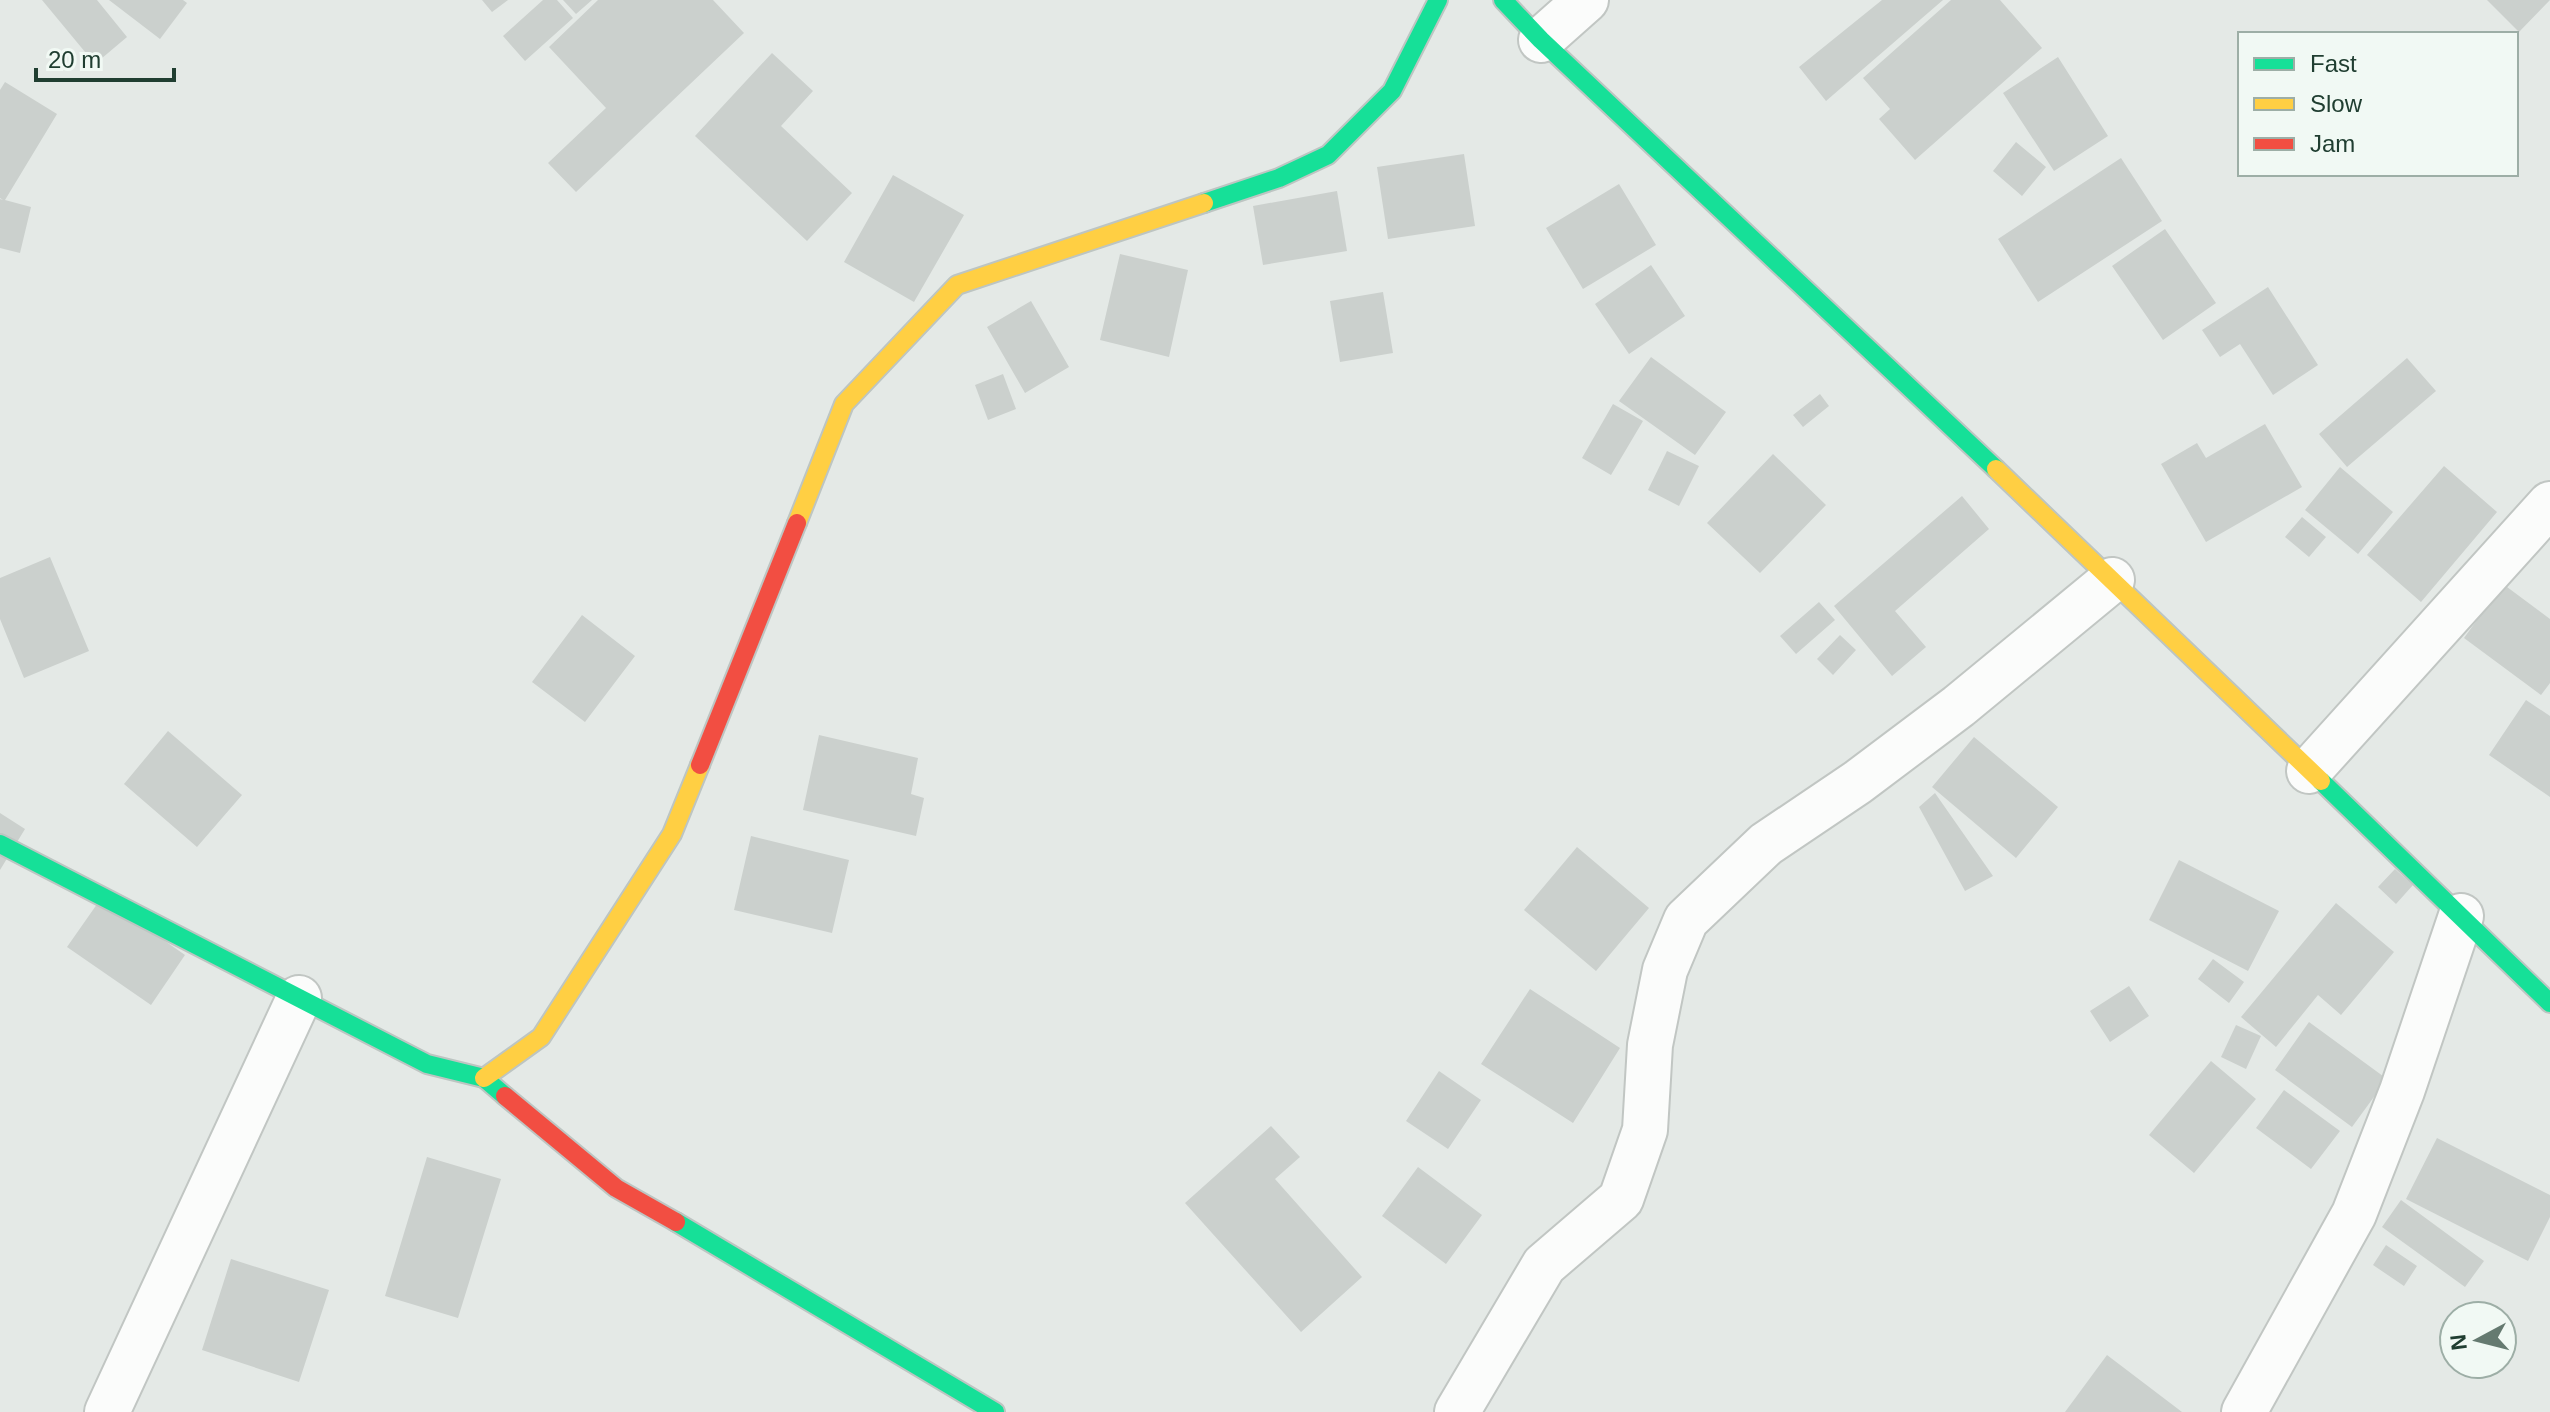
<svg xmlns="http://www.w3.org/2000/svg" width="2550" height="1412" viewBox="0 0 2550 1412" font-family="Arial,sans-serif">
	<rect width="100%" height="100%" fill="#e4e9e6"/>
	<path fill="#cbd0cd" d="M42 0H97L127 37 95 64Z
		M109 0H183L187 3 160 39Z
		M482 0H508L492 12Z
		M543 0H557L573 18 525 61 503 36Z
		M563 0H592L576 14Z
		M598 0H713L744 33 576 192 548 163 606 108 549 47Z
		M1882 0H1943L1826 101 1799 67Z
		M1951 0H2000L2042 48 1915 160 1879 119 1890 109 1863 78Z
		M2487 0H2550L2519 32Z
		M772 53 813 91 781 126 852 193 807 241 695 136Z
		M2058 57 2108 136 2054 171 2003 93Z
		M5 82 57 114 5 200 31 207 20 253 0 248V199L3 200 0 198V90Z
		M2016 142 2046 167 2022 196 1993 171Z
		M1464 154 1475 226 1388 239 1377 167Z
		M2121 158 2162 221 2038 302 1998 239Z
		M893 175 964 215 914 302 844 262Z
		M1619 184 1656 245 1583 289 1546 228Z
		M1337 191 1347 251 1263 265 1253 206Z
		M2165 229 2216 303 2163 340 2112 266Z
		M1120 254 1188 270 1169 357 1100 340Z
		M1651 265 1685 316 1629 354 1595 304Z
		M2268 287 2318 365 2273 395 2240 344 2220 357 2202 330Z
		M1383 292 1393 353 1340 362 1330 301Z
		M1031 301 1069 367 1025 393 987 327Z
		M1651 357 1726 412 1695 455 1619 401Z
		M2407 358 2436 391 2347 467 2319 434Z
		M1003 374 1016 409 988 420 975 385Z
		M1820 394 1829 406 1803 427 1793 415Z
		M1613 404 1643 421 1611 475 1582 458Z
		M2265 424 2302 487 2206 542 2161 464 2197 443 2206 458Z
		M1667 451 1699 466 1679 506 1648 490Z
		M1773 454 1826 505 1760 573 1707 523Z
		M2444 466 2497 512 2421 602 2367 555Z
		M2340 467 2393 512 2358 554 2305 510Z
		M1962 496 1989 529 1895 611 1926 647 1892 676 1834 606Z
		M2302 517 2326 537 2309 557 2285 537Z
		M50 557 89 651 24 678 0 619V578Z
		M2503 584 2550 619V683L2541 695 2464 638Z
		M1819 602 1835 620 1796 654 1780 636Z
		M582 615 635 656 585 722 532 682Z
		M1840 635 1856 650 1833 675 1817 659Z
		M2526 700 2550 716V797L2489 755Z
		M168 731 242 795 197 847 124 784Z
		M819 735 918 758 911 794 924 798 916 836 803 810Z
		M1974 737 2058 807 2016 858 1932 787Z
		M1935 793 1993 876 1965 891 1919 807Z
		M0 813 25 829 0 870Z
		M751 836 849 860 832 933 734 910Z
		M1577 847 1649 908 1596 971 1524 910Z
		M2179 860 2279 911 2248 971 2149 920Z
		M2395 869 2413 885 2396 904 2378 887Z
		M102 897 185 955 151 1005 67 947Z
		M2336 903 2394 952 2341 1015 2318 995 2276 1047 2241 1017Z
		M2213 959 2244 982 2229 1003 2198 979Z
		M2129 986 2149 1016 2110 1042 2090 1011Z
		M1530 989 1620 1048 1573 1123 1481 1064Z
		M2309 1022 2387 1079 2352 1127 2275 1070Z
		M2236 1025 2261 1036 2246 1069 2221 1057Z
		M2211 1061 2256 1099 2194 1173 2149 1135Z
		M1439 1071 1481 1100 1448 1149 1406 1121Z
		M2284 1090 2340 1131 2311 1169 2256 1128Z
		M1271 1126 1300 1157 1275 1179 1362 1277 1301 1332 1185 1203Z
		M2437 1138 2550 1195V1217L2528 1261 2406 1199Z
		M427 1157 501 1179 458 1318 385 1296Z
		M1418 1167 1482 1215 1446 1264 1382 1216Z
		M2401 1200 2484 1261 2465 1287 2382 1227Z
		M2386 1245 2417 1266 2404 1286 2373 1265Z
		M231 1259 329 1290 299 1382 202 1350Z
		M2107 1355 2182 1412H2065Z"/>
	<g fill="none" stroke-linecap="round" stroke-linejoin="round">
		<defs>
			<path id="street" d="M1541 40 1586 0
				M2309 771 2550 504
				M107 1412 299 998
				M1457 1412 1544 1265 1621 1199 1645 1130 1650 1045 1665 970 1686 920 1766 844 1858 782 1959 706 2112 580
				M2244 1412 2354 1214 2402 1091 2461 916"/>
			<path id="fast" d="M1503 0 1541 40 1996 469
				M1204 203 1279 178 1328 155 1392 91 1438 0
				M2321 781 2550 1003
				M0 844 427 1064 484 1078 505 1096
				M676 1222 995 1412"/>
			<path id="slow" d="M1996 469 2321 781
				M797 523 844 404 957 285 1204 203
				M484 1078 541 1037 672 834 700 765"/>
			<path id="jam" d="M700 765 797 523
				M505 1096 616 1188 676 1222"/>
		</defs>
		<use href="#street" stroke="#c1c6c3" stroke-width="48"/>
		<use href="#fast" stroke="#bdc5c2" stroke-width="22"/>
		<use href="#slow" stroke="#bdc5c2" stroke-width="22"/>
		<use href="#jam" stroke="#bdc5c2" stroke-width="22"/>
		<use href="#street" stroke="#fbfcfb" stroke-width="44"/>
		<use href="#fast" stroke="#16e098" stroke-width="18"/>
		<use href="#slow" stroke="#ffcf43" stroke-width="18"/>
		<use href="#jam" stroke="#f24e42" stroke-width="18"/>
	</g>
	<rect x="2238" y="32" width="280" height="144" fill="#f1f9f4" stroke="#9daea6" stroke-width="2"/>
	<rect x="2254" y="58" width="40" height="12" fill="#16e098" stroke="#9daea6" stroke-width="2"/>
	<text x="2310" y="72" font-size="24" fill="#203e31">Fast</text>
	<rect x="2254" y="98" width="40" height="12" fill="#ffcf43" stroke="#9daea6" stroke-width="2"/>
	<text x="2310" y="112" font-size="24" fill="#203e31">Slow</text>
	<rect x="2254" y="138" width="40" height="12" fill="#f24e42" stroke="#9daea6" stroke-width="2"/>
	<text x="2310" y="152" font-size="24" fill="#203e31">Jam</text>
	<g transform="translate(2478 1340) rotate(263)"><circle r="38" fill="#f1f9f4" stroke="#9daea6" stroke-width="2"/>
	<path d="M0-6L14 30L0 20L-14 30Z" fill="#657a70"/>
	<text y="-12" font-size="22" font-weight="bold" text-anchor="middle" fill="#203e31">N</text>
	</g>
	<path d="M36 68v12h138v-12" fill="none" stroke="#203e31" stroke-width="4"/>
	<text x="48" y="68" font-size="24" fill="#203e31" stroke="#f1f9f4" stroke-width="6" paint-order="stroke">20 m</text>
</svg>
